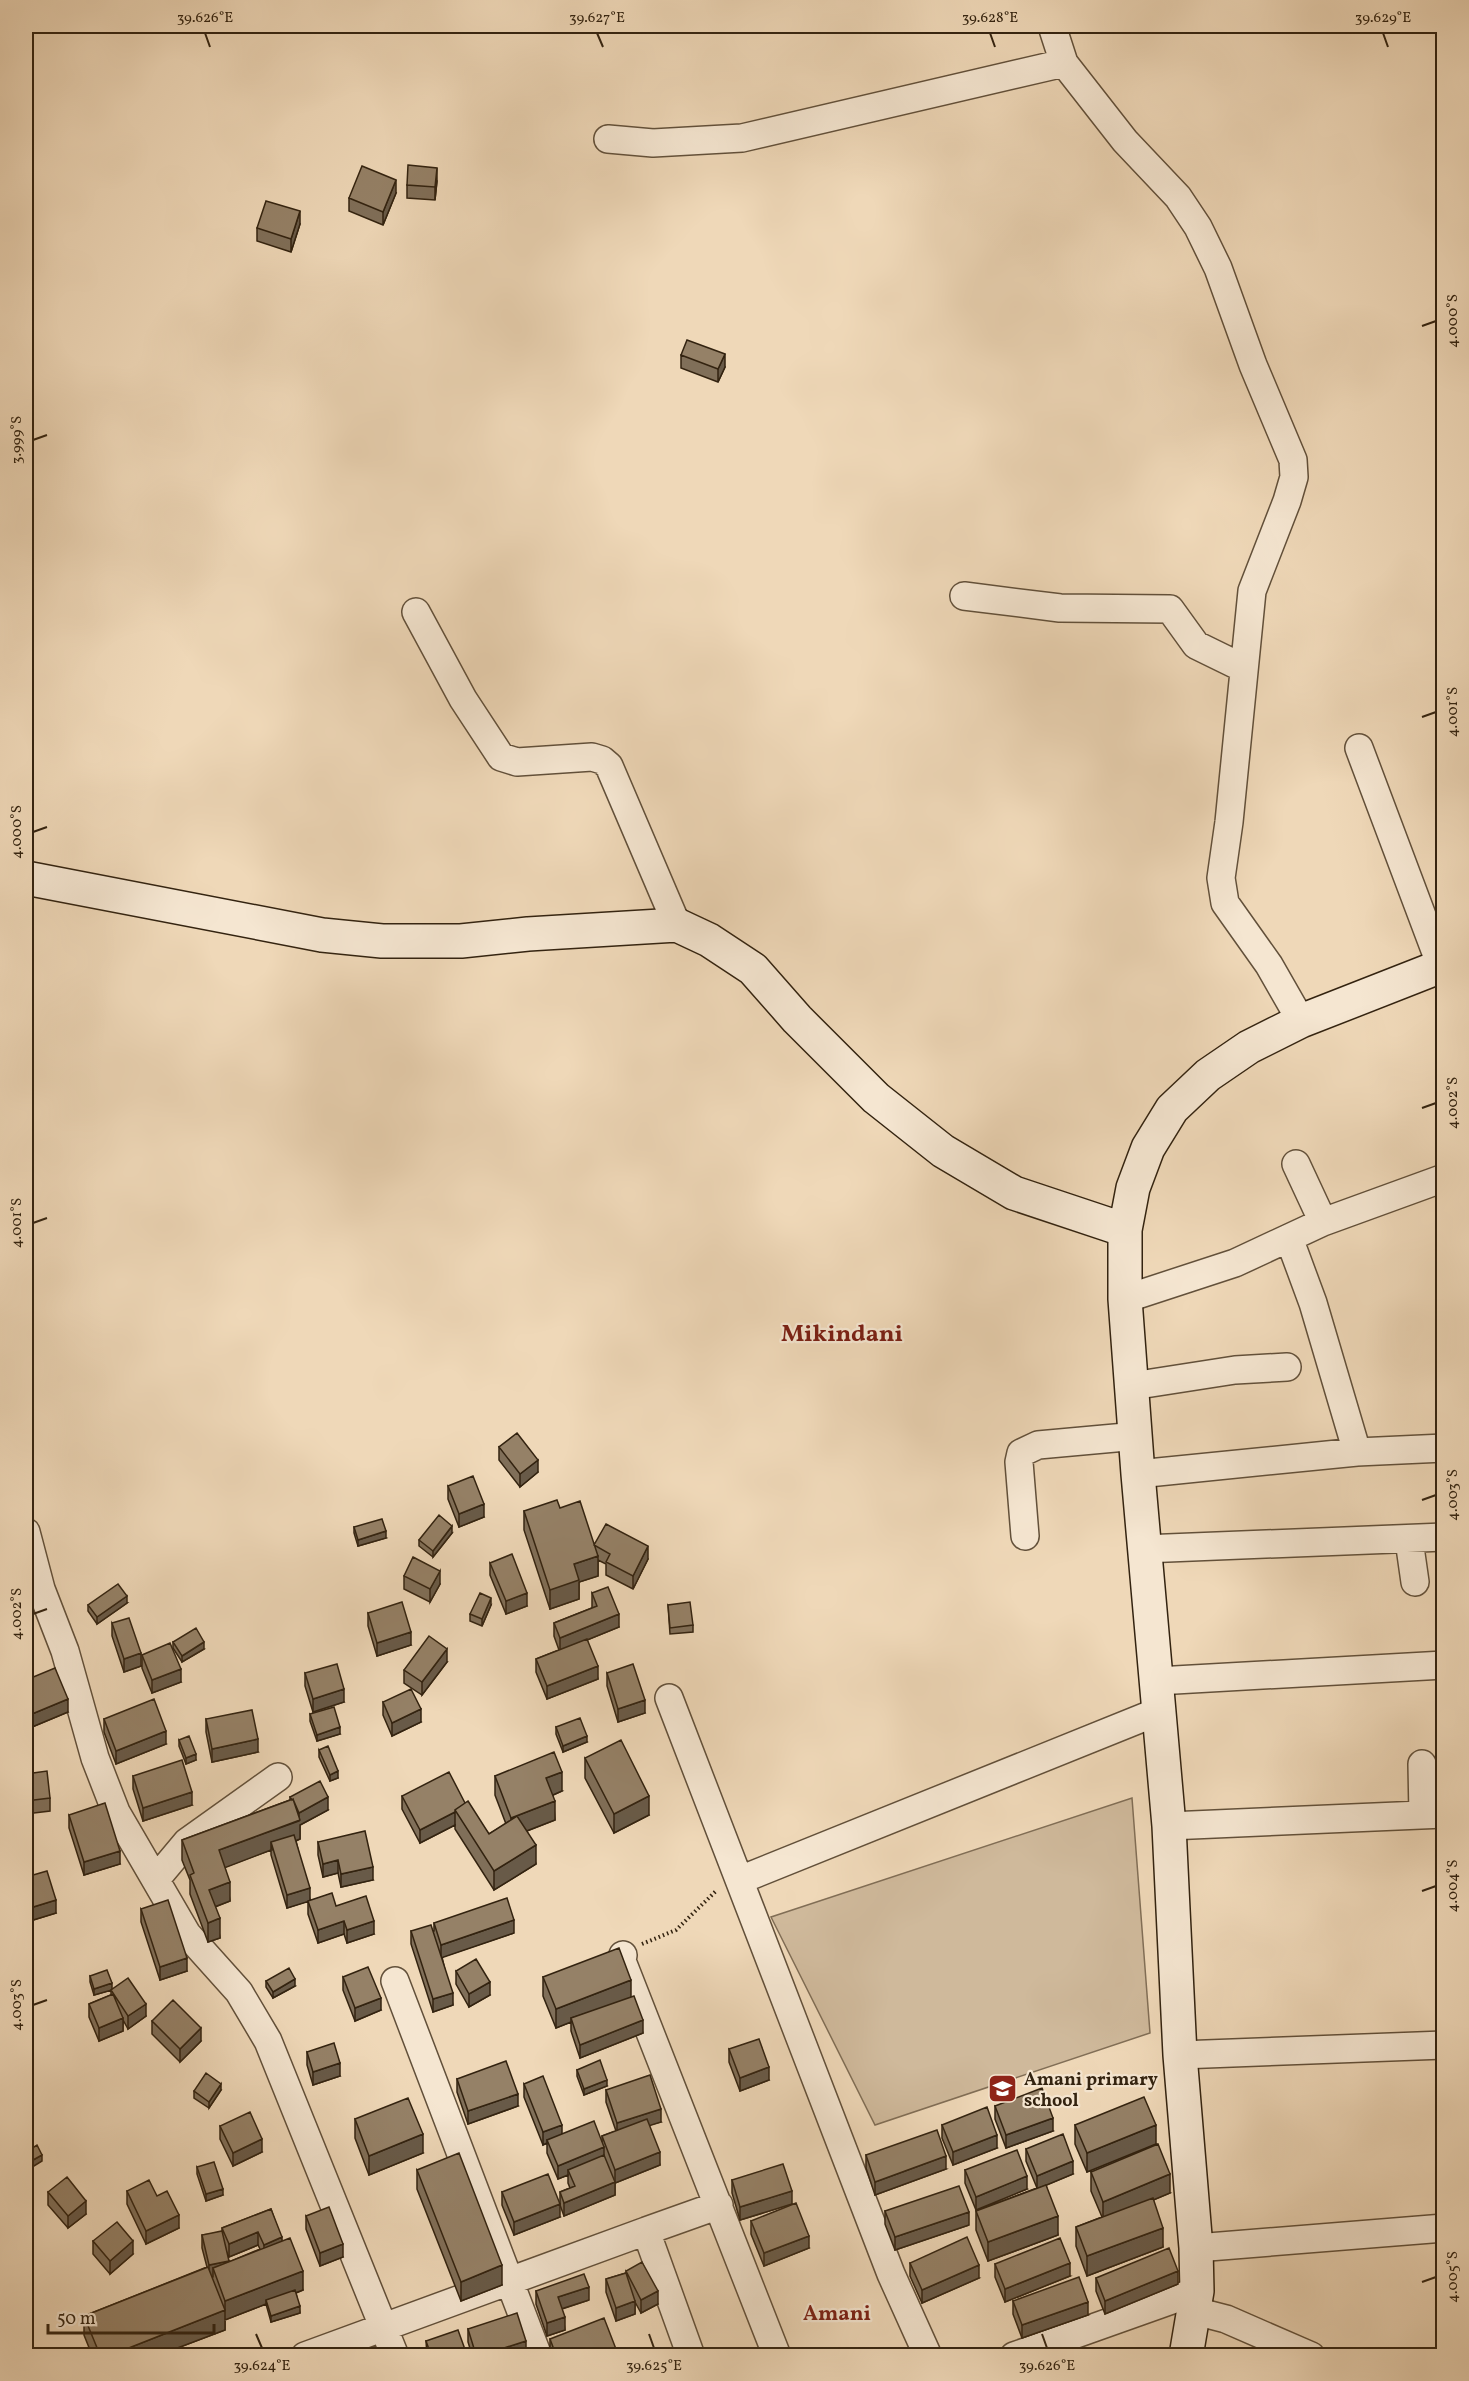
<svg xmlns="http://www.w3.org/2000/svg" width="1469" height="2381" viewBox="0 0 1469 2381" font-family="Vollkorn,serif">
	<rect width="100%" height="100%" fill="#efd8b8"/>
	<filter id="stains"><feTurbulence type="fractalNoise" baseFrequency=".00333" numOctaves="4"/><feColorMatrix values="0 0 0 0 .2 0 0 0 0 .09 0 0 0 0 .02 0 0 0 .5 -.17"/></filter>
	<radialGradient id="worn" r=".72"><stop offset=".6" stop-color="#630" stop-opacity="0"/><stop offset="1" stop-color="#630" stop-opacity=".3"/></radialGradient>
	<path fill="#cfb99b" stroke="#816e56" stroke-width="1.5" d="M1132 1798 1150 2033 875 2125 771 1917Z"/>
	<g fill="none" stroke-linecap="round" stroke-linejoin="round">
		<defs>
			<path id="street" d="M1052 26 1064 63 1125 141 1178 197 1198 227 1218 268 1253 365 1293 460 1294 477 1287 501 1252 591 1229 822 1221 878 1225 903 1269 965 1301 1021
				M608 139 653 143 742 138 1064 63
				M964 596 1060 608 1170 609 1196 645 1243 668
				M416 612 463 699 501 757 517 762 592 757 602 760 609 766 677 925
				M1359 748 1444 974
				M1296 1164 1323 1222 1444 1178
				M1289 1238 1313 1303 1357 1452
				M1125 1299 1235 1263 1323 1222
				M1132 1386 1235 1370 1287 1367
				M1138 1474 1357 1452 1444 1448
				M26 1532 41 1589 65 1651 95 1758 116 1812 187 1934 239 1992 268 2041 395 2356
				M1025 1536 1019 1462 1021 1453 1038 1445 1137 1436
				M1409 1540 1415 1582
				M1143 1549 1444 1537
				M1157 1681 1444 1665
				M669 1698 891 2274 928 2356
				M1422 1764 1423 1815
				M1169 1826 1444 1814
				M156 1879 187 1842 278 1777
				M740 1880 1157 1712
				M623 1955 622 1961 777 2356
				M395 1981 538 2356
				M1180 2055 1444 2045
				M1196 2248 1444 2228
				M1195 2311 1226 2319 1311 2356
				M305 2356 646 2231
				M691 2356 646 2231 719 2205
				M1014 2356 1197 2291"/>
			<path id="secondary" d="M26 878 322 935 382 941H461L528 934 677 925 709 940 753 969 797 1019 876 1098 943 1151 1014 1193 1125 1230
				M1186 2356 1197 2291 1196 2248 1180 2055 1169 1826 1138 1474 1125 1299V1230L1133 1188 1148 1148 1172 1109 1208 1075 1249 1047 1301 1021 1444 965"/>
		</defs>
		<use href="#street" stroke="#62503a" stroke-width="30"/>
		<use href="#secondary" stroke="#332310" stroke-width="36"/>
		<path stroke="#332310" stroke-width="4" stroke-dasharray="1.5 3" stroke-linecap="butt" d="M642 1944 676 1930 717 1890"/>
		<use href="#street" stroke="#f5e6d1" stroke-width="27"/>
		<use href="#secondary" stroke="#f5e6d1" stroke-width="33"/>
	</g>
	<path fill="#806f59" stroke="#332310" stroke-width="1.5" fill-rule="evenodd" d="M437 181 435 200 407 198V185Z
		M396 193 383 225 349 211V198Z
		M300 224 291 252 257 241V228Z
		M681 355 725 367 718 382 681 368Z
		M499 1447 538 1472 520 1487 499 1460Z
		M448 1486 484 1517 459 1527 448 1499Z
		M560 1508 595 1545 648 1559 633 1589 606 1575V1564L598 1560V1576L579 1582V1599L550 1609 524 1530V1511Z
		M354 1527 386 1538 358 1546 354 1533Z
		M452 1533 433 1557 419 1546V1540Z
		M490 1563 527 1606 506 1614 490 1575Z
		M404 1576 440 1584 430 1602 404 1589Z
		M592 1593 619 1627 587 1640 598 1679 547 1699 536 1672V1659L559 1650 554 1636V1623L592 1608Z
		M127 1603 97 1624 88 1611V1605Z
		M491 1605 482 1626 470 1621V1614Z
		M668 1605 693 1625V1632L670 1634Z
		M368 1613 411 1645 377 1656 368 1626Z
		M112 1623 141 1666 124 1672 112 1636Z
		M173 1642 204 1649 182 1662 173 1648Z
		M142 1655 181 1682 152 1693 142 1668Z
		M447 1662 422 1695 404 1683V1670Z
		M305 1673 344 1702 313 1712 305 1686Z
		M607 1673 645 1713 618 1722 607 1686Z
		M26 1680 68 1712 32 1727 26 1710Z
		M383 1702 421 1722 392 1736 383 1715Z
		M310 1714 340 1734 317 1741 310 1721Z
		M104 1719 166 1744 116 1764 104 1732Z
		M206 1719 258 1752 212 1762 206 1732Z
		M556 1727 587 1742 563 1752 556 1734Z
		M179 1740 196 1760 186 1764 179 1746Z
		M319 1750 338 1778 330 1781 319 1757Z
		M585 1758 649 1815 614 1833 585 1778Z
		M26 1774 50 1798V1811L26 1814Z
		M133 1776 192 1805 143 1821 133 1789Z
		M495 1776 562 1791 553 1795 555 1820 527 1831 536 1864 494 1890 455 1829V1825L420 1843 402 1809V1796L465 1803 489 1834 506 1824 495 1795Z
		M290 1797 328 1810 300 1825V1839L296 1841 310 1900 336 1906 374 1934 347 1943 344 1934 318 1943 308 1914V1901L287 1908 271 1855V1850L225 1867 230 1901 215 1907 220 1938 208 1942 190 1894V1880L182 1860V1840L290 1800Z
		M69 1815 120 1864 84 1875 69 1828Z
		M318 1842 373 1880 341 1887 338 1873 323 1877 318 1855Z
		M26 1877 56 1913 30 1921 26 1907Z
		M141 1909 187 1971 160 1980 141 1922Z
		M434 1923 514 1933 442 1957 453 2005 433 2012 411 1944V1931H434Z
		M456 1971 490 1995 469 2007 456 1984Z
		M90 1976 112 1990 146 2016 128 2029 123 2020V2031L99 2041 89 2017V2004L111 1995V1990L94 1995 90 1982Z
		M343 1977 381 2010 355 2021 343 1990Z
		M543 1977 631 1997 643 2033 580 2058 571 2031V2022L556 2028 543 1996Z
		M266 1981 295 1986 273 1998 266 1987Z
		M152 2021 201 2041 180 2062 152 2034Z
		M729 2049 769 2080 740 2091 729 2062Z
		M307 2052 340 2076 313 2085 307 2065Z
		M577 2070 607 2086 584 2095 577 2076Z
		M457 2079 518 2106 468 2124 457 2092Z
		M524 2084 562 2134 602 2141V2136L616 2131 606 2102V2090L661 2122 649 2125 660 2165 615 2183V2195L564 2216 560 2205V2192L570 2188 568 2183V2175L558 2179 547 2153V2143L543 2145 524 2097Z
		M221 2090 209 2108 194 2098V2091Z
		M995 2106 1053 2131 1006 2148 995 2119Z
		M355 2119 423 2153 369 2175 355 2138Z
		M942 2125 997 2148 953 2165 942 2138Z
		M1075 2125 1156 2144 1087 2172 1075 2144Z
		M220 2126 262 2152 233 2166 220 2139Z
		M1026 2149 1073 2174 1046 2185 1058 2235 988 2261 976 2230V2211L1037 2188 1026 2161Z
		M866 2155 946 2169 875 2195 866 2168Z
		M197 2167 223 2195 206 2201 197 2174Z
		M417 2170 502 2285 461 2301 417 2189Z
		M965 2170 1027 2189 976 2210 965 2183Z
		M1091 2172 1170 2193 1153 2200 1163 2247 1087 2276 1076 2246V2227L1102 2217 1091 2191Z
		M732 2180 792 2204 740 2220 732 2193Z
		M127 2191 157 2196 179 2228 146 2244 127 2204Z
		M48 2192 86 2214 68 2228 48 2205Z
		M502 2192 560 2217 514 2235 502 2205Z
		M271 2209 282 2241 303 2290 296 2293 300 2313 271 2322 266 2304 225 2320V2319V2330L159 2355H92L84 2335V2316L207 2267 202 2248V2235L222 2233V2228ZM258 2245 260 2249 229 2262 226 2251 229 2257Z
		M885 2211 969 2225 895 2250 885 2224Z
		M306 2216 343 2257 320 2266 306 2229Z
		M751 2221 809 2248 764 2266 751 2234Z
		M93 2241 133 2254 110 2274 93 2254Z
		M910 2263 979 2278 922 2303 910 2276Z
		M995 2264 1070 2276 1005 2302 995 2277Z
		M626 2271 658 2304 641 2313 635 2302V2314L616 2321 606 2292V2279L626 2273Z
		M1096 2278 1178 2284 1105 2314 1096 2291Z
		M536 2291 589 2300 562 2309 565 2330 547 2336 536 2304Z
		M1013 2301 1088 2315 1022 2338 1013 2314Z
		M468 2329 526 2354 521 2355H472L468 2342Z
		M550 2339 616 2355H551L550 2352Z
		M426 2341 467 2355H427Z"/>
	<path fill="#685a48" stroke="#332310" stroke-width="1.5" d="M437 168V181L435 200V187Z
		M396 180V193L383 225V212Z
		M300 211V224L291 252V239Z
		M725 354V367L718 382V369Z
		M538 1460V1472L520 1487V1474Z
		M484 1504V1517L459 1527V1514Z
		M452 1526V1533L433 1557V1551Z
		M386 1531V1538L358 1546V1540Z
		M648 1546V1559L633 1589V1576Z
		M598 1556V1576L579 1582V1599L550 1609V1590L574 1564Z
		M440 1571V1584L430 1602V1589Z
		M527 1593V1606L506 1614V1601Z
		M127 1596V1603L97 1624V1617Z
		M491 1598V1605L482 1626V1619Z
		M619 1614V1627L560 1651V1638Z
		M411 1632V1645L377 1656V1643Z
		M204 1642V1649L182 1662V1656Z
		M447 1649V1662L422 1695V1682Z
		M141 1653V1666L124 1672V1659Z
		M598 1666V1679L547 1699V1686Z
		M181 1669V1682L152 1693V1680Z
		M344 1689V1702L313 1712V1699Z
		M68 1699V1712L32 1727V1714Z
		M645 1700V1713L618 1722V1709Z
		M421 1709V1722L392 1736V1723Z
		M340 1727V1734L317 1741V1735Z
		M166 1731V1744L116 1764V1751Z
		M587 1736V1742L563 1752V1746Z
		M258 1739V1752L212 1762V1749Z
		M196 1754V1760L186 1764V1758Z
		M338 1771V1778L330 1781V1775Z
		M562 1772V1791L546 1798V1778Z
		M192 1792V1805L143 1821V1808Z
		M649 1796V1815L614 1833V1814Z
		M328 1797V1810L300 1825V1839L273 1850 271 1842V1850L219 1870V1850L299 1821V1813Z
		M555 1801V1820L511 1837V1818Z
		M455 1812V1825L420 1843V1830Z
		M536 1845V1864L494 1890V1871Z
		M120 1851V1864L84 1875V1862Z
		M338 1860V1873L323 1877V1864Z
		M373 1867V1880L341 1887V1874Z
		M230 1882V1901L209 1909V1890Z
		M310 1888V1901L287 1908V1895Z
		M56 1900V1913L30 1921V1908Z
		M220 1918V1938L208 1942V1923Z
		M514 1920V1933L441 1958V1945Z
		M344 1921V1934L318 1943V1930Z
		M374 1921V1934L347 1943V1930Z
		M187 1958V1971L160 1980V1967Z
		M295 1979V1986L273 1998V1992Z
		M631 1980V1999L571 2018V2022L556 2028V2009Z
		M490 1982V1995L469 2007V1994Z
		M112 1983V1990L94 1995V1989Z
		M453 1993V2005L433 2012V1999Z
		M381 1998V2010L355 2021V2008Z
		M146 2004V2016L128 2029V2016Z
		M123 2018V2031L99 2041V2028Z
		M643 2020V2033L580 2058V2045Z
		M201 2028V2041L180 2062V2049Z
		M340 2063V2076L313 2085V2072Z
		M769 2067V2080L740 2091V2078Z
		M607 2080V2086L584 2095V2089Z
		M221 2084V2090L209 2108V2102Z
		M518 2094V2106L468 2124V2111Z
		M661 2109V2122L617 2136V2123Z
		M1053 2118V2131L1006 2148V2135Z
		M562 2125V2138L547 2140V2143L543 2145V2132Z
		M1156 2125V2144L1087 2172V2153Z
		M423 2134V2153L369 2175V2156Z
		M997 2135V2148L953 2165V2152Z
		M262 2139V2152L233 2166V2153Z
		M604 2147V2160L568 2170V2175L558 2179V2166Z
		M660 2152V2165L615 2183V2195L564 2216V2203L615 2182V2170Z
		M42 2155V2161L26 2171V2164Z
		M946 2156V2169L875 2195V2182Z
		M1073 2161V2174L1037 2189V2176Z
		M1170 2174V2193L1103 2221V2202Z
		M1027 2176V2189L976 2210V2197Z
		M223 2189V2195L206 2201V2194Z
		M792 2191V2204L740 2220V2207Z
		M86 2201V2214L68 2228V2216Z
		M560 2204V2217L514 2235V2222Z
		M969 2212V2225L895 2250V2237Z
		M179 2215V2228L146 2244V2231Z
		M1058 2216V2235L988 2261V2242Z
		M1163 2228V2247L1087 2276V2256Z
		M258 2232V2245L229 2257V2244Z
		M809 2236V2248L764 2266V2253Z
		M282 2237V2250L264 2258V2245Z
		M133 2241V2254L110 2274V2261Z
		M343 2244V2257L320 2266V2253Z
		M229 2261V2274L213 2268V2277L209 2278V2265Z
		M1070 2263V2276L1005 2302V2289Z
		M502 2265V2285L461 2301V2282Z
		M979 2265V2278L922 2303V2290Z
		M303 2271V2290L267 2304 266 2300V2304L225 2320V2301Z
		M1178 2271V2284L1105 2314V2301Z
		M589 2287V2300L558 2310V2297Z
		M658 2291V2304L641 2313V2300Z
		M635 2301V2314L616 2321V2308Z
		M1088 2302V2315L1022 2338V2325Z
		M300 2306V2313L271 2322V2316Z
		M225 2310V2330L159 2355H111Z
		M565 2317V2330L547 2336V2323Z
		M526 2341V2354L521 2355H482Z
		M616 2349V2355H599Z"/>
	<path fill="#958167" stroke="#332310" stroke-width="1.5" d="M408 165 437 168 435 187 407 185Z
		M362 166 396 180 383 212 349 198Z
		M266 201 300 211 291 239 257 228Z
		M687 340 725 354 718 369 681 355Z
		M517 1433 538 1460 520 1474 499 1447Z
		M473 1476 484 1504 459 1514 448 1486Z
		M557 1500 560 1508 580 1501 598 1556 574 1564 579 1580 550 1590 524 1511Z
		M439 1515 452 1526 433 1551 419 1540Z
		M382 1519 386 1531 358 1540 354 1527Z
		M606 1524 648 1546 633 1576 606 1562 610 1554 594 1545Z
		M512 1554 527 1593 506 1601 490 1563Z
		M413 1557 440 1571 430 1589 404 1576Z
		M118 1584 127 1596 97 1617 88 1605Z
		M608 1587 619 1614 560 1638 554 1623 597 1606 592 1593Z
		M480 1593 491 1598 482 1619 470 1614Z
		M402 1602 411 1632 377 1643 368 1613Z
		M690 1602 693 1625 670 1628 668 1605Z
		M129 1618 141 1653 124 1659 112 1623Z
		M196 1628 204 1642 182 1656 173 1642Z
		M429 1636 447 1649 422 1682 404 1670Z
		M587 1639 598 1666 547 1686 536 1659Z
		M170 1643 181 1669 152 1680 142 1655Z
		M337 1664 344 1689 313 1699 305 1673Z
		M633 1664 645 1700 618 1709 607 1673Z
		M55 1668 68 1699 32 1714 26 1698V1680Z
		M411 1689 421 1709 392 1723 383 1702Z
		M154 1699 166 1731 116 1751 104 1719Z
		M334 1707 340 1727 317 1735 310 1714Z
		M252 1710 258 1739 212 1749 206 1719Z
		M580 1718 587 1736 563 1746 556 1727Z
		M189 1736 196 1754 186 1758 179 1740Z
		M621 1740 649 1796 614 1814 585 1758Z
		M328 1746 338 1771 330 1775 319 1750Z
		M554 1752 562 1772 546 1778 555 1801 511 1818 495 1776Z
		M182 1760 192 1792 143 1808 133 1776Z
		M47 1771 50 1798 26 1801V1774Z
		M449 1772 465 1803 455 1810V1812L420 1830 402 1796Z
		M320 1781 328 1797 299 1813 293 1799 292 1800 290 1797Z
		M293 1799 300 1820 219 1850 230 1882 209 1890 220 1918 208 1923 190 1875 194 1873 182 1840Z
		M468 1801 489 1834 517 1816 536 1845 494 1871 455 1810Z
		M105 1803 120 1851 84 1862 69 1815Z
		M365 1831 373 1867 341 1874 338 1860 323 1864 318 1842Z
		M294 1835 310 1888 287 1895 271 1842Z
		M47 1871 56 1900 30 1908 26 1894V1877Z
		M332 1893 336 1906 366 1896 374 1921 347 1930 344 1921 318 1930 308 1901Z
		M507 1898 514 1920 441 1945 434 1923Z
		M168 1900 187 1958 160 1967 141 1909Z
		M431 1925 453 1993 433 1999 411 1931Z
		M619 1948 631 1980 556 2009 543 1977Z
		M476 1959 490 1982 469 1994 456 1971Z
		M368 1967 381 1998 355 2008 343 1977Z
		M289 1968 295 1979 273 1992 266 1981Z
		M107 1970 112 1983 94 1989 90 1976Z
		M128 1978 146 2004 128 2016 111 1990Z
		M113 1994 123 2018 99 2028 89 2004Z
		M634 1996 643 2020 580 2045 571 2018Z
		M173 2000 201 2028 180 2049 152 2021Z
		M759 2039 769 2067 740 2078 729 2049Z
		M334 2043 340 2063 313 2072 307 2052Z
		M600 2060 607 2080 584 2089 577 2070Z
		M506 2061 518 2094 468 2111 457 2079Z
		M206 2073 221 2084 209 2102 194 2091Z
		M650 2075 661 2109 617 2123 606 2090Z
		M543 2076 562 2125 543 2132 524 2084Z
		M1042 2088 1053 2118 1006 2135 995 2106Z
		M1144 2097 1156 2125 1087 2153 1075 2125Z
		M408 2098 423 2134 369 2156 355 2119Z
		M987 2107 997 2135 953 2152 942 2125Z
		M250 2112 262 2139 233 2153 220 2126Z
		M647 2119 660 2152 615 2170 602 2136Z
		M594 2121 604 2147 558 2166 547 2140Z
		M937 2130 946 2156 875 2182 866 2155Z
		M1063 2134 1073 2161 1037 2176 1026 2149Z
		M1158 2144 1170 2174 1103 2202 1091 2172Z
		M37 2145 42 2155 26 2164V2152Z
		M1017 2150 1027 2176 976 2197 965 2170Z
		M459 2153 502 2265 461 2282 417 2170Z
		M604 2155 615 2182 564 2203 560 2192 575 2186 568 2170Z
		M214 2162 223 2189 206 2194 197 2167Z
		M783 2164 792 2191 740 2207 732 2180Z
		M548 2174 560 2204 514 2222 502 2192Z
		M67 2177 86 2201 68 2216 48 2192Z
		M149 2180 157 2196 167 2191 179 2215 146 2231 127 2191Z
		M1046 2185 1058 2216 988 2242 976 2211Z
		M959 2186 969 2212 895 2237 885 2211Z
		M1153 2198 1163 2228 1087 2256 1076 2227Z
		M796 2203 809 2236 764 2253 751 2221Z
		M329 2207 343 2244 320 2253 306 2216Z
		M271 2209 282 2237 264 2245 258 2232 229 2244 222 2228Z
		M117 2222 133 2241 110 2261 93 2241Z
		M222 2231 229 2261 209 2265 202 2235Z
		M967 2237 979 2265 922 2290 910 2263Z
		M290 2238 303 2271 225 2301 213 2268Z
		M1060 2238 1070 2263 1005 2289 995 2264Z
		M1169 2248 1178 2271 1105 2301 1096 2278Z
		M642 2262 658 2291 641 2300 626 2271Z
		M208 2267 225 2310 111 2355H100L84 2316Z
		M626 2273 635 2301 616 2308 606 2279Z
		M584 2274 589 2287 558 2297 565 2317 547 2323 536 2291Z
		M1079 2277 1088 2302 1022 2325 1013 2301Z
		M295 2290 300 2306 271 2316 266 2300Z
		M517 2313 526 2341 482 2355H476L468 2329Z
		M604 2318 616 2349 599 2355H556L550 2339Z
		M458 2330 467 2355H431L426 2341Z"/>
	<path fill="none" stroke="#332310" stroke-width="2" d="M205 33 210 47M597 33 603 47M990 33 995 47M1383 33 1388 47M1422 326 1436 321M33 440 47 435M1422 717 1436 712M33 832 47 827M1422 1108 1436 1103M33 1223 47 1218M1422 1500 1436 1495M33 1614 47 1609M1422 1891 1436 1886M33 2005 47 2000M1422 2282 1436 2277M256 2334 262 2348M649 2334 654 2348M1042 2334 1047 2348"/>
	<defs>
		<symbol id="school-square" viewBox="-11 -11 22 22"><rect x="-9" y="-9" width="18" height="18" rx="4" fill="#8f2418" stroke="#f5e6d1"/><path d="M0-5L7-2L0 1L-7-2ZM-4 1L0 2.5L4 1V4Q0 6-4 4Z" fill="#fff"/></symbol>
	</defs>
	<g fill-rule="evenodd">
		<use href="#school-square" x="986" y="2072" width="33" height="33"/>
	</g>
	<g text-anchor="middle" stroke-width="4.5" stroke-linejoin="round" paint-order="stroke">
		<g font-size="18" font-weight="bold" fill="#332310" stroke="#f5e6d1" text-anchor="start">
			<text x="1024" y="2085">Amani primary<tspan x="1024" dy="21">school</tspan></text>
		</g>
		<g font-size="21" font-weight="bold" fill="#7a1f14" stroke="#f5e6d1">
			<text x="837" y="2320">Amani</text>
		</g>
		<g font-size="24" font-weight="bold" fill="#7a1f14" stroke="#f5e6d1">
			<text x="842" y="1341">Mikindani</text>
		</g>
	</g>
	<rect width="1469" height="2381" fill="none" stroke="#efd8b8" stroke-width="66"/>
	<path d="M48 2324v9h166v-9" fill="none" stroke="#332310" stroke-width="3"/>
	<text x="57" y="2324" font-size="18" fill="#332310" stroke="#f5e6d1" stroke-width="4.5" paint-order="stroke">50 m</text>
	<rect x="33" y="33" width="1403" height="2315" fill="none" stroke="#332310" stroke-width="2"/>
	<g font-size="15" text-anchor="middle" fill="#332310">
		<text x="205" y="22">39.626°E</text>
		<text x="597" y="22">39.627°E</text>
		<text x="990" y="22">39.628°E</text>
		<text x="1383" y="22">39.629°E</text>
		<text transform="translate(1452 321) rotate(-90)" y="5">4.000°S</text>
		<text transform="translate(16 440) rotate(-90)" y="5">3.999°S</text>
		<text transform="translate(1452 712) rotate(-90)" y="5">4.001°S</text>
		<text transform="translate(16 832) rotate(-90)" y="5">4.000°S</text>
		<text transform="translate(1452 1103) rotate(-90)" y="5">4.002°S</text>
		<text transform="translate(16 1223) rotate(-90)" y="5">4.001°S</text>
		<text transform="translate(1452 1495) rotate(-90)" y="5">4.003°S</text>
		<text transform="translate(16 1614) rotate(-90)" y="5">4.002°S</text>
		<text transform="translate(1452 1886) rotate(-90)" y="5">4.004°S</text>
		<text transform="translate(16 2005) rotate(-90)" y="5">4.003°S</text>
		<text transform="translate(1452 2277) rotate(-90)" y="5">4.005°S</text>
		<text x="262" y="2370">39.624°E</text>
		<text x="654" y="2370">39.625°E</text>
		<text x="1047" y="2370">39.626°E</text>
	</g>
	<rect width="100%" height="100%" filter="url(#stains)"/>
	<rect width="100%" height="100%" fill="url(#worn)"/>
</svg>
